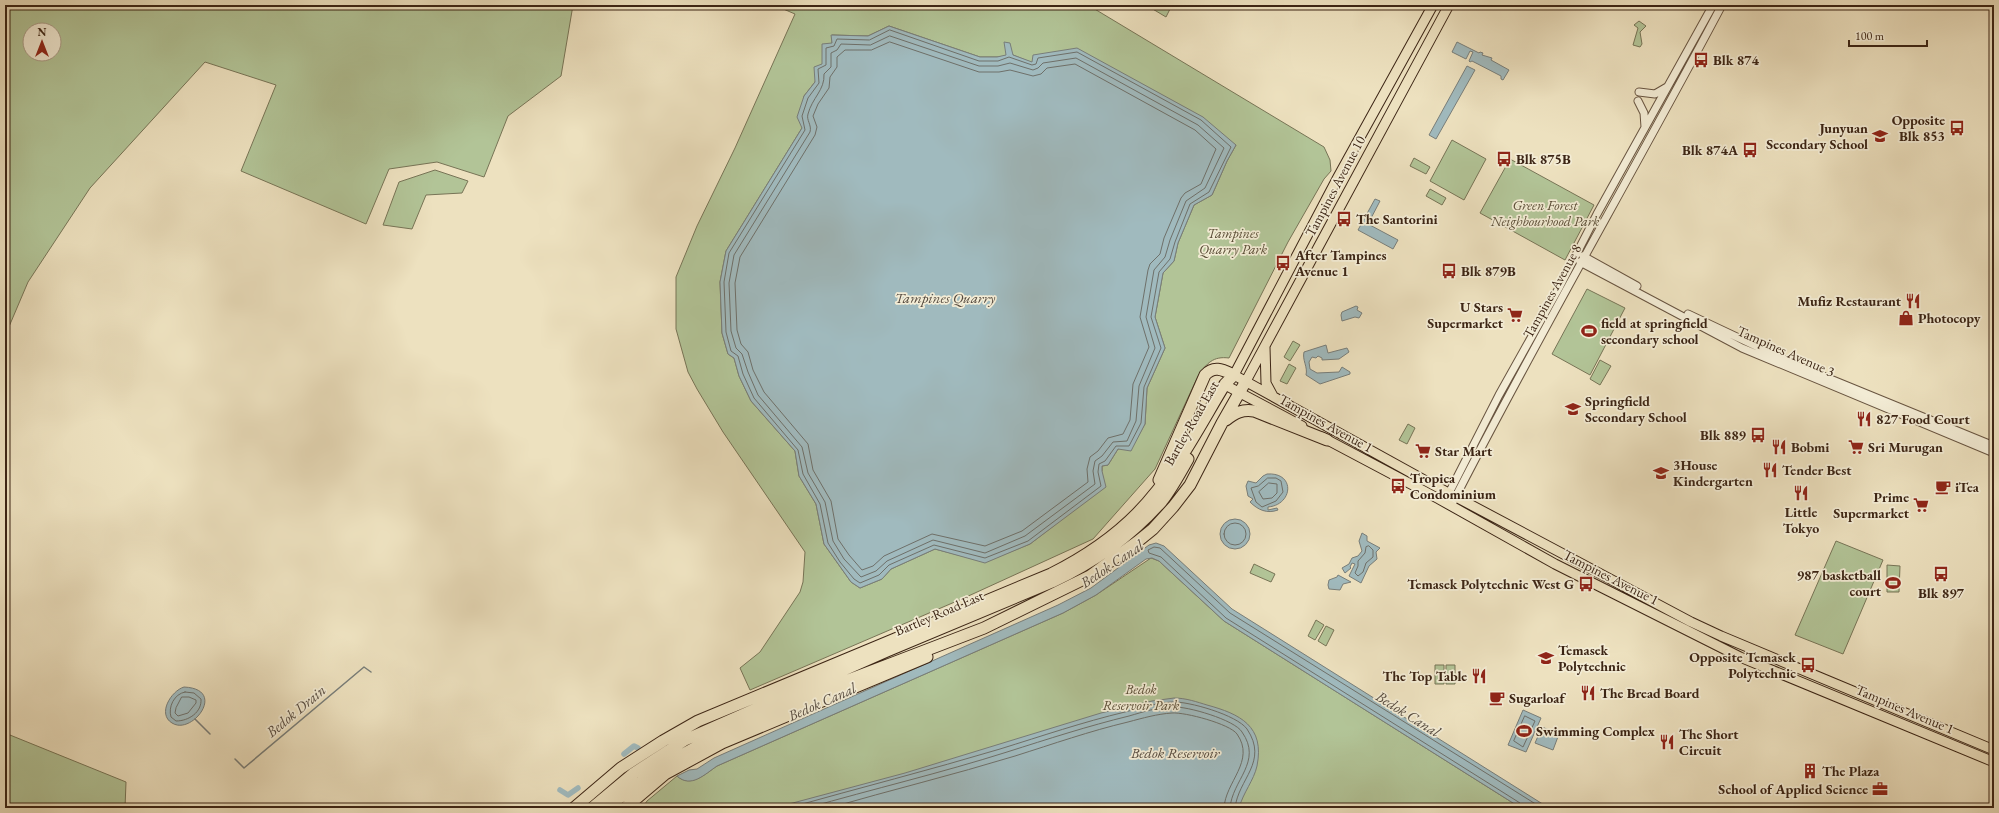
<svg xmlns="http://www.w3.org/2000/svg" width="1999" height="813" viewBox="0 0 1999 813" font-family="'EB Garamond',serif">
	<rect width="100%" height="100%" fill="#ede1bf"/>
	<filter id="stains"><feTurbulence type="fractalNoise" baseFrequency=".005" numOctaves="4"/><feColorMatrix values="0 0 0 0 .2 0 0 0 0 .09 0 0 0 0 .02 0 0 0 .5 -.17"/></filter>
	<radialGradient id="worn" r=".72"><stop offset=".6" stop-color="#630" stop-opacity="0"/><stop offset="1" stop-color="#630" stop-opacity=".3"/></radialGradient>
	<path fill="#b2c497" stroke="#777456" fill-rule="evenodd" d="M5 5H573L561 76 508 116 484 177 437 162 389 169 366 224 241 171 276 85 205 62 90 188 28 282 5 336ZM30 30H54V54H30Z
		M774 5H1088L1324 147 1330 160 1331 171 1324 179 1288 242 1229 358C1213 356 1207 363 1198 376L1155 469 1093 539 964 598 750 690 740 668 760 652 800 592 803 582 805 552 723 432 697 389 688 372 676 329V277L697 226 735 148 795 14ZM889 26 980 57H997L1013 55 1236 145 1227 161 1212 195 1194 205 1178 243 1174 261 1163 273 1155 317 1165 348 1147 388 1145 424 1137 438 1118 449 1108 465 1102 466V471L1056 524 1030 544 985 562 935 549 891 569 882 579 860 588 851 582 824 544 816 504 799 476 795 451 751 401 739 376 734 358 728 354 722 333 720 282 726 251 802 128 804 96 815 82 832 43V35L868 36Z
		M1146 5H1172L1166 17Z
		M1639 21 1646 26 1640 32 1642 44 1640 47 1633 45 1638 28 1634 25Z
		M1452 140 1486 159 1464 200 1430 181Z
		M1414 158 1430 167 1426 174 1410 166Z
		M1510 159 1594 205 1565 260 1480 213Z
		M435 170 468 181 462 193 426 195 412 229 383 225 399 182Z
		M1430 189 1446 198 1442 205 1426 196Z
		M1587 289 1625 308 1590 375 1552 354Z
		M1293 341 1300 345 1290 361 1284 357Z
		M1600 360 1611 366 1600 385 1590 379Z
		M1289 364 1296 368 1287 384 1280 381Z
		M1408 424 1415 428 1407 444 1399 440Z
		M1836 541 1883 560 1843 654 1795 635Z
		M1151 558 1159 561 1224 621 1521 808H642L647 801 677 776C691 788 705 774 717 766L1063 613 1096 595Z
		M1254 564 1275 574 1271 582 1250 573Z
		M1887 565 1900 566 1899 592H1887Z
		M1316 620 1324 625 1315 640 1308 636Z
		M1326 626 1334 630 1326 646 1318 641Z
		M1435 665H1444V684H1435Z
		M1446 665H1455V684H1446Z
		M5 733 126 782 125 808H5Z"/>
	<path fill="#a0babe" stroke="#787e7a" d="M889 26 980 57H997L1006 55 1004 42 1010 43 1013 55 1032 62 1033 55 1077 48 1203 117 1236 145 1227 161 1212 195 1194 205 1178 243 1174 261 1163 273 1155 317 1165 348 1147 388 1145 424 1131 451 1118 449 1108 465 1102 466V471L1106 487 1030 544 985 563 935 549 891 569 882 579 860 588 851 582 824 544 816 504 799 476 795 451 751 401 739 376 734 358 728 354 722 333 720 282 726 251 802 128 797 117 804 96 815 82 814 67 822 64V44L832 43 831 35 868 36Z
		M1457 42 1479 53 1480 52 1483 53 1482 55 1492 58 1491 60 1509 70 1503 80 1501 79V76L1472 61 1470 62 1469 61 1473 52 1470 51 1466 59 1452 52Z
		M1467 66 1475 70 1436 139 1429 135Z
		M1375 199 1380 201 1368 224 1398 240 1393 249 1358 230Z
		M1356 306 1358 307 1357 310 1362 313 1359 318 1355 317 1342 321 1341 315 1342 312Z
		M1326 345 1328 353 1347 348 1349 352 1339 359 1322 360V358L1318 356 1316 358 1312 357 1309 362 1310 369 1317 373 1339 372 1342 367 1350 372V374L1320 384 1306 375C1308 367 1302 360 1304 352Z
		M1267 474C1296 472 1293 505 1268 507V510L1277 508 1278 510C1267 514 1258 510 1250 502L1253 499 1248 496 1246 486 1248 481 1256 483 1263 476Z
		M1220 534a15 15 0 1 1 30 0a15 15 0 1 1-30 0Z
		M1362 533 1367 536V541L1380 548 1376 552 1377 559 1369 566 1361 583 1349 576 1355 564 1352 563 1350 567 1351 568 1345 573 1342 568 1349 564 1352 558 1358 556 1362 551 1359 541Z
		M1156 543 1164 546 1232 609 1549 808H1521L1224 621 1159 561 1152 558 1146 559 1096 595 1063 613 717 766C705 774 691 789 677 776L689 770 697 769 714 758 1058 605 1091 588 1149 545Z
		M1338 575 1351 582 1343 584 1340 590 1329 589 1328 585 1329 580 1337 577Z
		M184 687C228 689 192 736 172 723 157 714 171 691 184 687Z
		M1174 698C1186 698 1197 702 1207 705 1240 714 1265 726 1257 766 1254 780 1243 793 1239 808H774L905 773 1101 713 1152 701Z
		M1523 710 1541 718 1526 752 1508 745Z
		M1542 727 1559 734 1553 750 1535 743Z"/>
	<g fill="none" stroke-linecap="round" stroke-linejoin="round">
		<path stroke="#6e706a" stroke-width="1" d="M890 30 979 61H998L1009 57 1032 65 1036 64 1038 58 1077 52 1201 120 1231 147 1209 192 1190 204 1175 242 1170 259 1159 272 1151 317 1161 348 1144 387 1141 423 1129 446H1116L1105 461 1099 464 1098 472 1101 486 1028 541 985 558 934 545 889 565 879 575 860 583 854 579 840 562 828 543 820 504 803 474 798 450 754 398 743 374 738 356 731 351 726 332 724 282 729 253 805 130 802 116 808 98 819 83 818 69 826 65V48L834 46 837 39 869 40Z
			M890 36 979 66H998L1010 63 1033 70 1038 68 1043 63 1076 58 1198 125 1224 148 1205 188 1186 201 1170 240 1165 257 1154 270 1146 317 1155 348 1139 386 1136 421 1127 441 1113 442 1102 456 1095 461 1093 471 1095 484 1025 536 985 553 933 540 887 561 876 571 861 577 844 559 833 541 825 502 808 473 802 447 758 395 748 372 742 354 736 348 731 331 729 283 734 255 810 132C812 125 806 120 808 114 812 98 825 90 824 74L831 67V53L837 50 841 44 870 45Z
			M890 42 979 72H999L1010 70 1033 76 1041 74 1047 68 1075 64 1195 130 1216 149 1201 184 1185 193 1181 198 1164 238 1160 254 1150 264 1148 270 1140 317 1149 347 1133 384 1130 420 1123 434 1108 438 1098 451 1090 457 1087 469 1088 482 1022 531 985 546 932 534 884 556 873 566 862 570 849 555 838 539 831 501 813 470 808 444 764 392 753 370 748 352 741 344 737 330 735 283 740 257 815 135 817 127 813 116 818 104 829 88 830 77 837 67V57L845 50H871Z
			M1268 478H1276L1281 481 1283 492 1276 501 1262 507 1256 502 1251 488 1258 486Z
			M1269 483 1277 484V493L1272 498 1263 499 1259 492Z
			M1224 534a11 11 0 1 1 22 0a11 11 0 1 1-22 0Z
			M1369 546 1373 550V557L1366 563 1363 572 1358 576 1355 573 1358 566V561L1365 553 1366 547Z
			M185 692 194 693 201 699C202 712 189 721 176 721L171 717C168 707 174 694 185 692Z
			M182 697H189L196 700V703L188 713 178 716 175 713 176 708Z
			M1525 716 1535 721 1523 747 1514 741Z
			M788 808C859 788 930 770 1000 749 1042 736 1083 722 1125 712 1140 708 1156 703 1172 702 1188 701 1237 715 1247 729 1269 762 1238 779 1235 808
			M807 808C873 789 941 773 1007 752 1048 739 1088 726 1129 716 1143 712 1158 707 1173 707 1187 706 1235 720 1242 732 1263 762 1232 780 1230 808
			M829 808C891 790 953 775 1015 756 1053 744 1090 731 1128 722 1143 718 1157 714 1172 713 1185 712 1230 724 1237 734 1256 761 1225 782 1224 808
			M1523 808 1520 803 1226 618 1161 557 1149 553 1148 550 1154 547 1160 548 1230 613 1542 808"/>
		<path stroke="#787e7a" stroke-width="1.5" d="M195 719 210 734
			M235 759 244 768 364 667 371 672"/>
		<path stroke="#a0babe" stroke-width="5.5" d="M624 754 634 746 638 748
			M560 790 568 795 578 788"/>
		<defs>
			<path id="minor" d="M1639 92 1655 94 1667 87
				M1638 101 1644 113 1645 127
				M1583 256 1637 286
				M1580 262 1742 348 1994 453
				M1688 314 1796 365 1994 446
				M1447 497 1499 395 1560 286 1597 214 1713 5
				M1451 506C1537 337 1633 173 1722 5"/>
			<path id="major" d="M1433 5 1338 177 1234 375 1426 481 1691 622 1721 636 1994 750
				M1265 347 1266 383 1273 396
				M1246 381 1449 5
				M1229 387 1302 426
				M1322 437 1439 499 1555 564 1740 657 1994 762"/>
			<path id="highway" d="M1226 420C1235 413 1242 409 1254 411L1327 440
				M1159 480 1205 375C1214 365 1223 370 1234 375
				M574 808 621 768 663 741 698 721 1051 574C1091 554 1128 528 1156 492 1183 459 1203 420 1225 384L1234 375
				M592 808 634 773 685 740 887 651 1052 582C1093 563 1132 535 1162 501 1172 488 1180 473 1188 459
				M606 808 663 765 718 735 833 686 984 628 1090 576 1137 542 1153 529 1173 507 1190 485 1222 423 1246 381
				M625 808 665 774 722 743 927 657"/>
		</defs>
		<use href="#minor" stroke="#685440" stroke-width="9"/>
		<use href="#major" stroke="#3c2515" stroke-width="11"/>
		<use href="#highway" stroke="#3c2515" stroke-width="13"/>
		<use href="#minor" stroke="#f3ecd5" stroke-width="7"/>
		<use href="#major" stroke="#ede1bf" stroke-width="9"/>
		<use href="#highway" stroke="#ede1bf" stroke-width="11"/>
	</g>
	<defs>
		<symbol id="bus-bare" viewBox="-9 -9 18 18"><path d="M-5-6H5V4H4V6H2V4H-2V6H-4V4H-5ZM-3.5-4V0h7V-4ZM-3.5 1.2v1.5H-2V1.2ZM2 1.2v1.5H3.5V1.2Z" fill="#8f2418" stroke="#f3ecd5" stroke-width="2.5" paint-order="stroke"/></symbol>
		<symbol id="school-bare" viewBox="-9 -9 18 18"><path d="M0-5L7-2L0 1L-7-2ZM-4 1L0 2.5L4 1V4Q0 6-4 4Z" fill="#8f2418" stroke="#f3ecd5" stroke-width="2.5" paint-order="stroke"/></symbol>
		<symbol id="restaurant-bare" viewBox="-9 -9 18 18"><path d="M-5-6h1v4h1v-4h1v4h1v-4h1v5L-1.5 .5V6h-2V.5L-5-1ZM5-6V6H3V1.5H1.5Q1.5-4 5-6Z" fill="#8f2418" stroke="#f3ecd5" stroke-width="2.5" paint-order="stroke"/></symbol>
		<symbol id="supermarket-bare" viewBox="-9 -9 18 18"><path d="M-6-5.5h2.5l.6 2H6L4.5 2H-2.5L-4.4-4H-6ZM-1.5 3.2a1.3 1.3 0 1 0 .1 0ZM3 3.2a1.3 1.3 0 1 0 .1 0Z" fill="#8f2418" stroke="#f3ecd5" stroke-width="2.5" paint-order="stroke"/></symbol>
		<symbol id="shop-bare" viewBox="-9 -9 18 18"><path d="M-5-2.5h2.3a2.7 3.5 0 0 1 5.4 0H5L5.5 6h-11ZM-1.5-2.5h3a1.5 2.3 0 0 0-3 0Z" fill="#8f2418" stroke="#f3ecd5" stroke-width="2.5" paint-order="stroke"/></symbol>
		<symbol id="stadium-bare" viewBox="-9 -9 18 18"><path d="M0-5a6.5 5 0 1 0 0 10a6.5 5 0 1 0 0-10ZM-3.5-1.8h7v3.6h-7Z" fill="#8f2418" stroke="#f3ecd5" stroke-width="2.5" paint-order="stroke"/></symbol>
		<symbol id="cafe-bare" viewBox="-9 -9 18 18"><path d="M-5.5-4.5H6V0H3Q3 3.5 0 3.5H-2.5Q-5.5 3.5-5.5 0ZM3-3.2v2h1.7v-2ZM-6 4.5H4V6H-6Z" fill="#8f2418" stroke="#f3ecd5" stroke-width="2.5" paint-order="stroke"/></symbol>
		<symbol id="university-bare" viewBox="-9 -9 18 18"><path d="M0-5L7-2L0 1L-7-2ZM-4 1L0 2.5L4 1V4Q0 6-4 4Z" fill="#8f2418" stroke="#f3ecd5" stroke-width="2.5" paint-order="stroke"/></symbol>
		<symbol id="building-bare" viewBox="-9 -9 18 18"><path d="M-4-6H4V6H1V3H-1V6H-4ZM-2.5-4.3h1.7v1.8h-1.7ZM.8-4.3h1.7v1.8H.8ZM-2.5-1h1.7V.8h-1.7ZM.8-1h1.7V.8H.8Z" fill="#8f2418" stroke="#f3ecd5" stroke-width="2.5" paint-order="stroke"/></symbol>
		<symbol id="office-bare" viewBox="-9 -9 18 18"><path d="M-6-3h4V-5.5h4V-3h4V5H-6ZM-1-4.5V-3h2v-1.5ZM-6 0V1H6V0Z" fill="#8f2418" stroke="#f3ecd5" stroke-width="2.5" paint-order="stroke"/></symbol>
	</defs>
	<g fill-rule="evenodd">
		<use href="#bus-bare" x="1690" y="49" width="22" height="22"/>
		<use href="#bus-bare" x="1946" y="117" width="22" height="22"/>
		<use href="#school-bare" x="1869" y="125" width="22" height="22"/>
		<use href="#bus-bare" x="1739" y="139" width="22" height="22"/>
		<use href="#bus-bare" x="1493" y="148" width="22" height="22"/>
		<use href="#bus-bare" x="1333" y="208" width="22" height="22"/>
		<use href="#bus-bare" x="1272" y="252" width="22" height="22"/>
		<use href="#bus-bare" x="1438" y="260" width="22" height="22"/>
		<use href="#restaurant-bare" x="1902" y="290" width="22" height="22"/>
		<use href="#supermarket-bare" x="1504" y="304" width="22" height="22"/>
		<use href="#shop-bare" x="1895" y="307" width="22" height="22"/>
		<use href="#stadium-bare" x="1578" y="320" width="22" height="22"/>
		<use href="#school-bare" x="1562" y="398" width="22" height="22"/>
		<use href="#restaurant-bare" x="1853" y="408" width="22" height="22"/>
		<use href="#bus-bare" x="1747" y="424" width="22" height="22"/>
		<use href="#restaurant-bare" x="1768" y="436" width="22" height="22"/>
		<use href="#supermarket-bare" x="1845" y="436" width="22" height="22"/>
		<use href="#supermarket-bare" x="1412" y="440" width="22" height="22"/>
		<use href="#restaurant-bare" x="1759" y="459" width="22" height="22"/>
		<use href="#school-bare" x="1650" y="462" width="22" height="22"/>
		<use href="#bus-bare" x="1387" y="475" width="22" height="22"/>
		<use href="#cafe-bare" x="1932" y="476" width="22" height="22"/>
		<use href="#restaurant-bare" x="1790" y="482" width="22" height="22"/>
		<use href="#supermarket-bare" x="1910" y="494" width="22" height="22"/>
		<use href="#bus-bare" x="1930" y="563" width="22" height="22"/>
		<use href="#stadium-bare" x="1882" y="572" width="22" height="22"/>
		<use href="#bus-bare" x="1575" y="573" width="22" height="22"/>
		<use href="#university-bare" x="1535" y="647" width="22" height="22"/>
		<use href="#bus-bare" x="1797" y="654" width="22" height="22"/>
		<use href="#restaurant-bare" x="1468" y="665" width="22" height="22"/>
		<use href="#restaurant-bare" x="1577" y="682" width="22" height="22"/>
		<use href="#cafe-bare" x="1486" y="687" width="22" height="22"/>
		<use href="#stadium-bare" x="1513" y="720" width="22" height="22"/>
		<use href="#restaurant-bare" x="1656" y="731" width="22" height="22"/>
		<use href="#building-bare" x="1799" y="760" width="22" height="22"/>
		<use href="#office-bare" x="1869" y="778" width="22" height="22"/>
	</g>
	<g text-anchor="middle" stroke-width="3.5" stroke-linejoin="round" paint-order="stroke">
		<g font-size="14" font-weight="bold" fill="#3c2515" stroke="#f3ecd5" text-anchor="start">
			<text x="1713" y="65">Blk 874</text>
			<text x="1945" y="125" text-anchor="end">Opposite<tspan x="1945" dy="16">Blk 853</tspan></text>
			<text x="1868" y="133" text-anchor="end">Junyuan<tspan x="1868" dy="16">Secondary School</tspan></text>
			<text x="1738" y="155" text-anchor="end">Blk 874A</text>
			<text x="1516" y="164">Blk 875B</text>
			<text x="1356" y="224">The Santorini</text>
			<text x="1295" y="260">After Tampines<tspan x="1295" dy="16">Avenue 1</tspan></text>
			<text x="1461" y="276">Blk 879B</text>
			<text x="1901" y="306" text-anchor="end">Mufiz Restaurant</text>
			<text x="1503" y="312" text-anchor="end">U Stars<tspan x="1503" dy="16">Supermarket</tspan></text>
			<text x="1918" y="323">Photocopy</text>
			<text x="1601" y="328">field at springfield<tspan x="1601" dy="16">secondary school</tspan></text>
			<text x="1585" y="406">Springfield<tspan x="1585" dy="16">Secondary School</tspan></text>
			<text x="1876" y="424">827 Food Court</text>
			<text x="1746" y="440" text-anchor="end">Blk 889</text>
			<text x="1791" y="452">Bobmi</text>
			<text x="1868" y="452">Sri Murugan</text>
			<text x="1435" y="456">Star Mart</text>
			<text x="1673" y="470">3House<tspan x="1673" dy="16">Kindergarten</tspan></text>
			<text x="1782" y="475">Tender Best</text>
			<text x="1410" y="483">Tropica<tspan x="1410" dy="16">Condominium</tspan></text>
			<text x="1955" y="492">iTea</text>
			<text x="1909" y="502" text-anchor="end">Prime<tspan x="1909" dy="16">Supermarket</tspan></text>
			<text x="1801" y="517" text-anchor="middle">Little<tspan x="1801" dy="16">Tokyo</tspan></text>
			<text x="1881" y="580" text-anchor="end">987 basketball<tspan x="1881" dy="16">court</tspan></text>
			<text x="1574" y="589" text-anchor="end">Temasek Polytechnic West G</text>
			<text x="1941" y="598" text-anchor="middle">Blk 897</text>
			<text x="1558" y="655">Temasek<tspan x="1558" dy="16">Polytechnic</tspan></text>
			<text x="1796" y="662" text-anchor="end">Opposite Temasek<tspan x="1796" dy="16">Polytechnic</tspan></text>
			<text x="1467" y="681" text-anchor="end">The Top Table</text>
			<text x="1600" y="698">The Bread Board</text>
			<text x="1509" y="703">Sugarloaf</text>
			<text x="1536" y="736">Swimming Complex</text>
			<text x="1679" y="739">The Short<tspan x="1679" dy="16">Circuit</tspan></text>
			<text x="1822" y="776">The Plaza</text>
			<text x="1868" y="794" text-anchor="end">School of Applied Science</text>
		</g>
		<g font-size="14" fill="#3c2515" stroke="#f3ecd5">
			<text transform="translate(1335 186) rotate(-62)" y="5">Tampines Avenue 10</text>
			<text transform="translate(1552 291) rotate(-61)" y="5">Tampines Avenue 8</text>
			<text transform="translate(1786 351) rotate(24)" y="5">Tampines Avenue 3</text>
			<text transform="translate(1191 423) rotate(-60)" y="5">Bartley Road East</text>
			<text transform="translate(1326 423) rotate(29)" y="5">Tampines Avenue 1</text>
			<text transform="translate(1611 577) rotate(27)" y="5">Tampines Avenue 1</text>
			<text transform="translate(939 613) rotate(-23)" y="5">Bartley Road East</text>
			<text transform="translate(1905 709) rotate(23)" y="5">Tampines Avenue 1</text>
		</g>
		<g font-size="14" font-style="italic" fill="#5a4d36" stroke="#f3ecd5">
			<text x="1545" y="210">Green Forest<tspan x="1545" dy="16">Neighbourhood Park</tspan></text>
			<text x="1233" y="238">Tampines<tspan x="1233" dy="16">Quarry Park</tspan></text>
			<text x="1141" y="694">Bedok<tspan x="1141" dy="16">Reservoir Park</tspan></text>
		</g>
		<g font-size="15" font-style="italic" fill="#554a3f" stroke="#f3ecd5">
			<text x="945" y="303">Tampines Quarry</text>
			<text transform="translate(1112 564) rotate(-34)" y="5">Bedok Canal</text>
			<text transform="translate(822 702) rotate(-24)" y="5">Bedok Canal</text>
			<text transform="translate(296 711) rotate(-40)" y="5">Bedok Drain</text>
			<text transform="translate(1408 714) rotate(32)" y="5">Bedok Canal</text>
			<text x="1175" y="758">Bedok Reservoir</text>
		</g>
	</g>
	<rect width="1999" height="813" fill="none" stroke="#ede1bf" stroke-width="20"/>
	<rect x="6" y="6" width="1987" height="801" fill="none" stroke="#3c2515" stroke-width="2"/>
	<rect x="10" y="10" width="1979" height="793" fill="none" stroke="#3c2515"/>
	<g transform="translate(42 42)"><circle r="19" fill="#f3ecd5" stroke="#aa9c88"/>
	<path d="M0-3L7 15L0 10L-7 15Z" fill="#8f2418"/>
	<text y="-6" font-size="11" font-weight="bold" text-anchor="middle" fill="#3c2515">N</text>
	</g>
	<path d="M1849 40v6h78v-6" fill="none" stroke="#3c2515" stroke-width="2"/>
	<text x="1855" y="40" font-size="12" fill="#3c2515" stroke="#f3ecd5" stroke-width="3" paint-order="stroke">100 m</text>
	<rect width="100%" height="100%" filter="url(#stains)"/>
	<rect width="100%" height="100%" fill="url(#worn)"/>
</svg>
